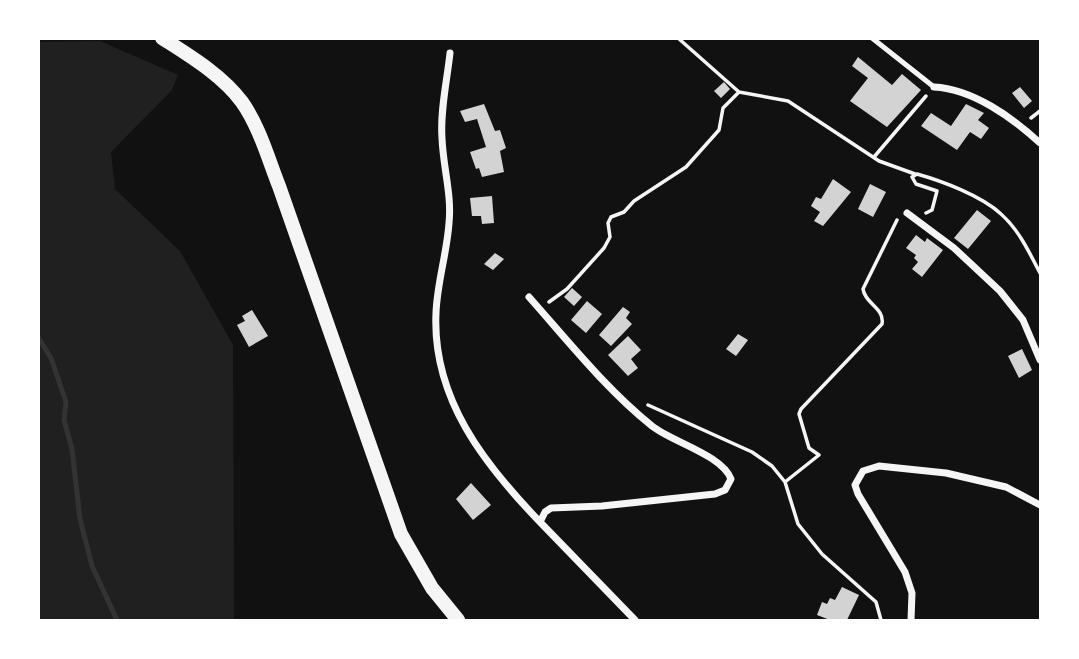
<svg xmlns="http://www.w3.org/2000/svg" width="1079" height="659" viewBox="0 0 1079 659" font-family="Inter,sans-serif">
	<rect width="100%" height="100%" fill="#111"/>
	<path fill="#202020" d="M100 41 178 75 172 90 111 152 115 189 180 251 233 345 234 620H39V42Z"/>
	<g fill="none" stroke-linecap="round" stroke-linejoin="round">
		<path stroke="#333" stroke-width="5" d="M38 337 51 358 66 402 64 420 72 449 80 519 92 566 117 620"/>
	</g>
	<path fill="#d3d3d3" d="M858 57 892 85 902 74 921 90 887 127 850 101 868 78 852 66Z
		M724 82 730 89 721 98 714 91Z
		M1020 87 1032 101 1024 108 1012 93Z
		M484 104 495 131 500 130 506 148 500 151 504 172 482 177 479 168 476 169 470 152 486 147 477 119 465 122 460 111Z
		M966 104 984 113 978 120 989 128 981 139 970 132 957 150 921 126 931 113 951 126Z
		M833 179 851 192 823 226 814 221 820 212 811 206 816 197 821 199Z
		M870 184 886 192 873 217 858 209Z
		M492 196 494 223 482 224 481 216H472L470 198Z
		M977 210 991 221 968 249 954 238Z
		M916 235 925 242 927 238 943 250 922 277 912 269 918 262 914 258 916 255 906 248Z
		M495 253 504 259 493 270 484 264Z
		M572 288 582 297 574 306 564 297Z
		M587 301 602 314 586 333 571 320Z
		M623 307 630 312 626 318 632 324 611 346 599 335Z
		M252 310 268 336 249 347 237 325 245 321 242 316Z
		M738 334 748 340 736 356 726 349Z
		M628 336 641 350 631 359 638 368 628 376 608 355Z
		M1022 349 1032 370 1019 378 1008 356Z
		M471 483 491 505 473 520 456 499Z
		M842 587 859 595 847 620H830L817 615 822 602 827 604 830 598 835 600Z"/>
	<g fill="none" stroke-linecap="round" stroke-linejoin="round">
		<path stroke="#f5f5f5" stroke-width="3.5" d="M678 38 739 92 788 101 879 161 915 174
			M1031 118 1040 111
			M874 157 926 96
			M926 213 932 210 937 191 916 184 912 177 917 174C942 181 982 196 1001 214 1019 230 1029 252 1040 273
			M549 302 567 289 604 248 610 237 608 223 611 217 624 212 634 201 686 167 719 130 723 108 739 92
			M648 405 752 452 772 466 785 482 798 524 822 554 876 602 881 620
			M785 482 819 455 809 448 799 414 801 409 882 324C885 308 865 304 863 289L897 220"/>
		<path stroke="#f5f5f5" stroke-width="5" d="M872 38 934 87"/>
		<path stroke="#f5f5f5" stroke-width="7" d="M450 53C447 81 440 111 442 138 443 167 452 195 449 223 447 253 437 283 436 313 432 398 484 464 540 522
			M934 87C973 89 1013 118 1040 143
			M907 213 954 248 1000 291 1023 320 1040 360
			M529 297C568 341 606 389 652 426 672 442 722 455 731 479L725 490 715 494 602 506 551 508 545 512 540 522 635 620
			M911 620 912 593 905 572 858 494 855 485 863 471 879 466 946 473 1006 487 1040 505"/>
		<path stroke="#f5f5f5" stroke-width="14" d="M162 38C190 56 222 75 242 102 259 126 268 158 279 186L401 534 432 588 458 620"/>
	</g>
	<rect width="1079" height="659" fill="none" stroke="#ffffff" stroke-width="80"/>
</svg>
